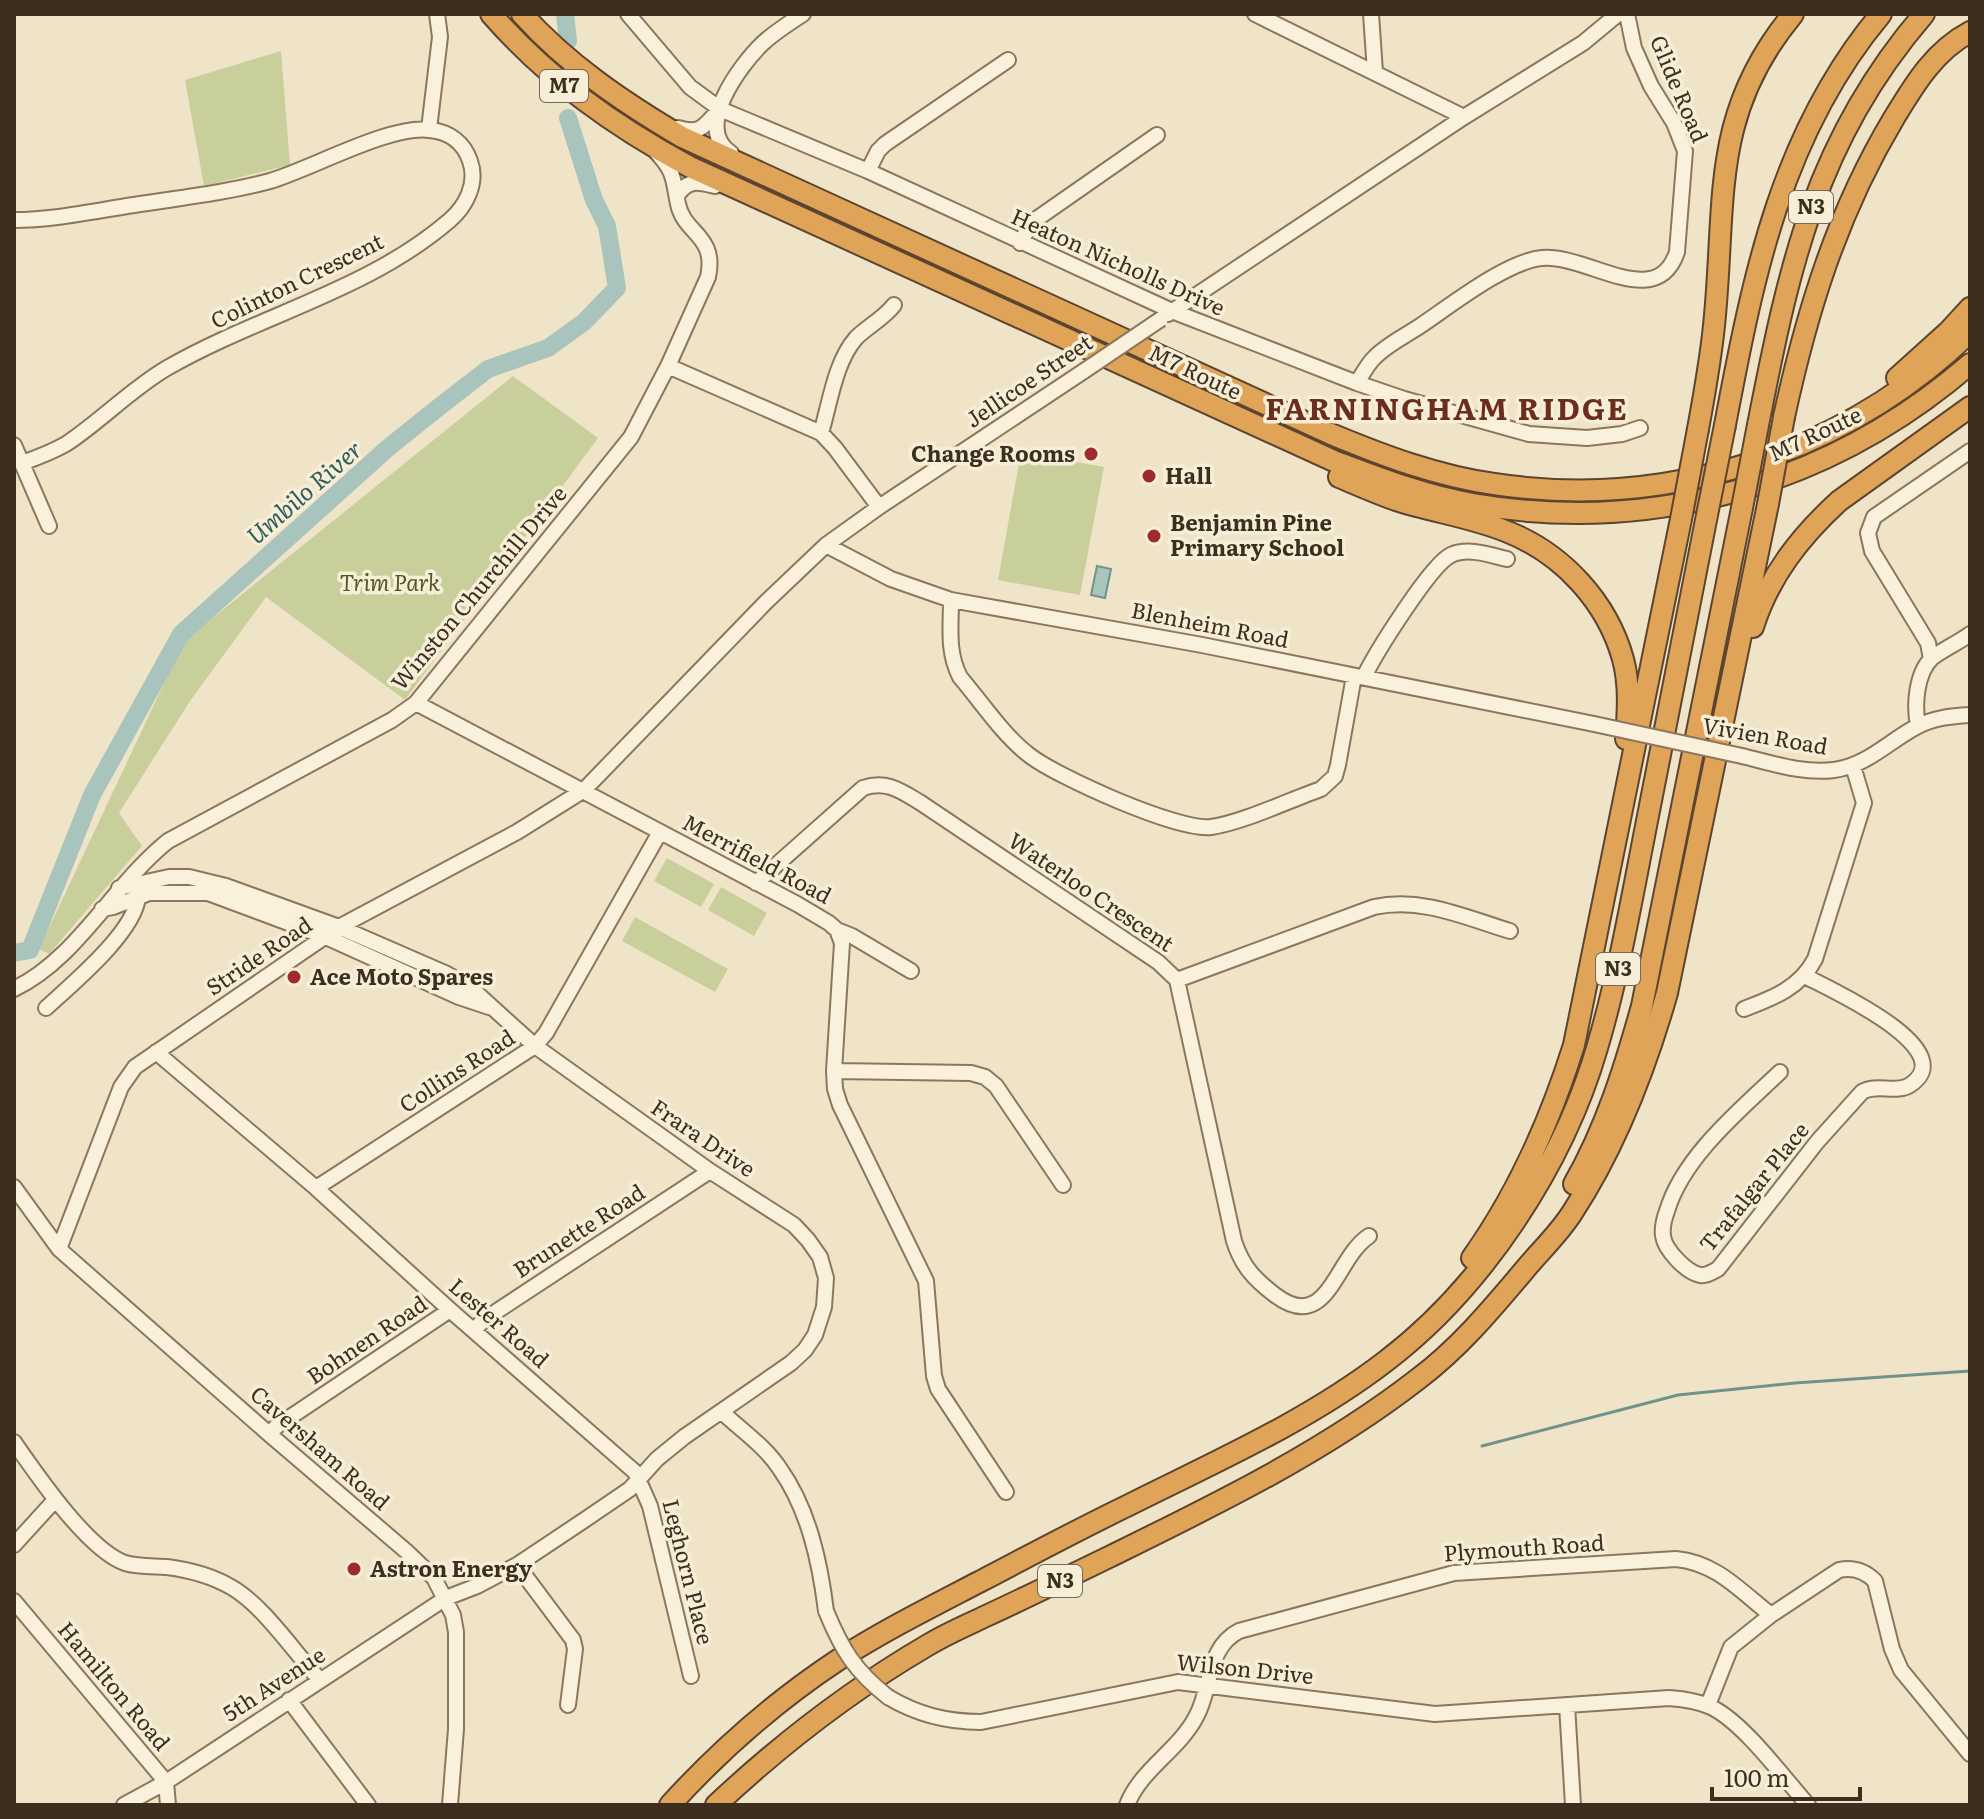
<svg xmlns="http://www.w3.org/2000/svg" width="1984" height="1819" viewBox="0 0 1984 1819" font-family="Literata,serif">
	<rect width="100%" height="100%" fill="#f0e4c8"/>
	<path fill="#c9cf9b" d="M281 51 290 165 204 186 185 80Z
		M513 376 598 438 405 700 266 597 190 701 119 813 142 846 49 954 39 949 184 641Z
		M1021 452 1104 467 1080 595 998 580Z
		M667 858 714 884 701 907 654 881Z
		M721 887 767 913 754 936 708 910Z
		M635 917 728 969 715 992 622 941Z"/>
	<path fill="#a9c4bc" stroke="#6f938a" stroke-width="2" d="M1097 566 1111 569 1105 598 1091 595Z"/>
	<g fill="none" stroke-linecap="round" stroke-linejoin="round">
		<path stroke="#6f938a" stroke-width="3" d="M1482 1446 1678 1395 1795 1383 1970 1371"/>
		<path stroke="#a9c4bc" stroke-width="18" d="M565 14 568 41
			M14 953 30 950 92 795 181 634 389 447 439 407 488 369 548 348 584 322 617 288 607 226 594 200 568 118"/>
		<defs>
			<path id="minor" d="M628 14 690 87 720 109 868 171 1172 311 1357 383 1404 399 1529 434 1587 438 1622 434 1640 428
				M1255 14 1464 117
				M1371 14 1375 72
				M678 128C699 134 703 128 717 112
				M429 129 440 37 437 14
				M731 153C693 129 739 66 763 43 775 32 789 23 803 14
				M868 171 878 151 885 144 1008 60
				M678 194C689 179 698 182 715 186
				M14 220C54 220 94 211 134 205 179 198 226 193 270 181 311 169 391 124 430 130 450 132 464 143 470 161 478 183 466 206 450 220 368 291 259 315 167 368 131 389 101 421 66 444 52 452 36 458 22 463
				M1020 243 1031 224 1038 218 1157 135
				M1168 314 1464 117 1583 43 1618 14
				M668 366 821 433 835 448 879 507
				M1357 383C1362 375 1367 365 1374 358 1386 345 1405 336 1420 326 1450 306 1507 261 1542 258 1588 254 1656 313 1677 252L1685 151 1674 123 1651 86 1634 48 1627 14
				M821 433C830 403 835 362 856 338 868 326 883 319 894 305
				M14 445 49 526
				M826 545 891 579 951 600 1202 645 1594 724
				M951 600C951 627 947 652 960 677 982 703 1003 735 1029 755 1057 777 1178 831 1211 827 1241 823 1290 800 1321 789L1335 776 1338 765 1354 676
				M1931 659 1928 643 1872 551 1868 533 1874 517 1970 451
				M1364 677C1375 654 1431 564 1451 555 1468 547 1490 555 1507 559
				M416 703 797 904 829 923 837 930 842 943 834 1071 835 1089 840 1105 926 1281 934 1376 938 1389 1006 1492
				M1918 725C1914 706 1916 673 1932 658 1939 652 1961 641 1970 634
				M1742 756C1771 763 1803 774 1834 770 1866 766 1888 742 1916 727 1933 718 1951 716 1970 715
				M756 883 863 788C887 780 901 791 921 803L1158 962 1177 980 1234 1241C1242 1266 1254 1279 1275 1295 1328 1335 1335 1258 1369 1236
				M119 888 169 877H189L226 886 339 927 447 974 472 989 535 1046 710 1171 794 1225 808 1240 820 1257 826 1278 824 1307 815 1335 805 1350 791 1363 684 1437 657 1459 630 1489 583 1521 517 1565 477 1586 446 1598 166 1782 124 1805
				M102 909 113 907 149 893H208L326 937 459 997 489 1007
				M837 930 852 936 911 971
				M1177 980 1374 907C1422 897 1464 917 1510 931
				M14 989C77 959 113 885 168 841L392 720 416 703 631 437 668 366 708 277C717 235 684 234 678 204 673 180 675 172 657 153
				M46 1008C72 984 135 932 138 897
				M1744 1009C1773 998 1800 988 1815 959L1864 803 1853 766
				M156 1052 316 1188 450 1310 635 1472 650 1506 691 1676
				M834 1071 971 1073 985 1077 996 1086 1063 1185
				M1780 1072C1740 1110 1683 1157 1667 1211 1664 1219 1662 1228 1663 1236 1665 1250 1686 1272 1700 1275 1707 1276 1712 1272 1718 1269L1817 1142 1862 1092C1877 1083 1896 1094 1910 1085 1965 1049 1825 987 1805 976
				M14 1187 59 1249 269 1434 406 1551 434 1578 453 1615 456 1632V1729L450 1805
				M316 1188 535 1046 546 1033 660 832
				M59 1249 121 1087 135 1067 339 927 517 832 584 790 766 602 826 545 879 507 1084 371
				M473 1330 488 1317 710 1171
				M722 1412C741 1430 766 1447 780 1469 809 1510 820 1563 826 1611
				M269 1434 277 1426 450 1310
				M14 1442C37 1475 88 1550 125 1563 139 1567 153 1566 167 1567 190 1570 212 1576 231 1587 263 1605 294 1652 320 1680
				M14 1545 55 1500
				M517 1565 573 1640 575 1649 568 1705
				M14 1601 166 1782 168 1805
				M888 1697C918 1715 947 1722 981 1722L1178 1682 1435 1714 1669 1698C1683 1699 1698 1701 1711 1707 1744 1723 1783 1777 1808 1805
				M289 1700 368 1805
				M1567 1705 1573 1805
				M1708 1705 1731 1647 1771 1615 1839 1570C1853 1567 1865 1571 1875 1581L1892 1649 1901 1670 1970 1754
				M1127 1805C1141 1769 1178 1751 1196 1717 1212 1689 1206 1648 1239 1631L1454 1573 1676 1559C1717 1563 1740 1591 1771 1615"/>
			<path id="highway" d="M491 14C548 79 614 126 690 167L1334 461C1379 478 1425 496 1473 504 1655 535 1831 484 1970 364
				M522 14C568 65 623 102 682 137L1331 434C1384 456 1437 476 1494 484 1667 510 1844 454 1970 332
				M1897 378 1948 332 1970 308
				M1784 417C1807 311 1837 213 1894 118 1914 85 1934 51 1970 32
				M1725 425C1753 277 1781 133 1881 14
				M1758 425C1789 267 1815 141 1924 14
				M1698 429C1705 391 1712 353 1715 315 1726 197 1711 113 1793 14
				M1339 477C1358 485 1376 493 1396 500 1433 512 1472 517 1508 532 1563 554 1607 602 1623 659 1630 685 1628 712 1626 739
				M1753 627C1769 576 1800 537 1839 501L1970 407
				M1574 1184C1606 1128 1625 1067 1642 1006L1742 508
				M1472 1258C1519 1192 1550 1121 1574 1045L1681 519
				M670 1805C720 1750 776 1701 838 1660 883 1631 931 1607 979 1582 1029 1556 1079 1529 1129 1505 1217 1461 1308 1421 1386 1361 1483 1287 1563 1165 1597 1048 1619 974 1632 897 1647 821 1667 719 1687 617 1707 515
				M716 1805C781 1744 851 1690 928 1645 946 1634 967 1625 986 1616 1027 1597 1068 1577 1109 1557 1215 1505 1324 1452 1418 1379 1458 1349 1490 1311 1522 1273 1538 1253 1558 1235 1572 1213 1616 1146 1645 1070 1667 993L1768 504"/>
		</defs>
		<use href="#minor" stroke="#8d765c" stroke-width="18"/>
		<use href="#highway" stroke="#5b4430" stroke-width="24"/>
		<use href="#minor" stroke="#faf1dc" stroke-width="14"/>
		<use href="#highway" stroke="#e0a458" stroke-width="20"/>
		<defs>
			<path id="minor-bridge" d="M1084 371 1161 319
				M1594 724 1742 756
				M826 1611C842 1650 855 1671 888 1697"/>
			<path id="highway-bridge" d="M1768 504 1784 417
				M1742 508 1758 425
				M1707 515 1725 425
				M1681 519 1698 429"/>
		</defs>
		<use href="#minor-bridge" stroke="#8d765c" stroke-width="18" stroke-linecap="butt"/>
		<use href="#highway-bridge" stroke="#5b4430" stroke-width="24" stroke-linecap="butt"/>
		<use href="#minor-bridge" stroke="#faf1dc" stroke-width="14"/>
		<use href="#highway-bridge" stroke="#e0a458" stroke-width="20"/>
	</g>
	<g fill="#9e2a2b" stroke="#f7eed8" stroke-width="3">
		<circle cx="1091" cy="454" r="8"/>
		<circle cx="1149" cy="476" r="8"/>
		<circle cx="1154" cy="536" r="8"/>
		<circle cx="294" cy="977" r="8"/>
		<circle cx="354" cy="1569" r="8"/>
	</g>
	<g text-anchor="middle" stroke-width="7" stroke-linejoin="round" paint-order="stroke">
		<g fill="#f7eed8" stroke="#756857" stroke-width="2">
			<rect x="540" y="70" width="48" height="32" rx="6"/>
			<rect x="1789" y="191" width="44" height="32" rx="6"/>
			<rect x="1596" y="953" width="44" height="32" rx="6"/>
			<rect x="1038" y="1565" width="44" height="32" rx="6"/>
		</g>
		<g font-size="20" font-weight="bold" fill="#3d2e20">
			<text x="564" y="93">M7</text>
			<text x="1811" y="214">N3</text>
			<text x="1618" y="976">N3</text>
			<text x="1060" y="1588">N3</text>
		</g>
		<g font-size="22" fill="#3d2e20" stroke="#f7eed8">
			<text transform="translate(1679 89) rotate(67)" y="8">Glide Road</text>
			<text transform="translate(1118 262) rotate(24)" y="8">Heaton Nicholls Drive</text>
			<text transform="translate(297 281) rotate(-26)" y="8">Colinton Crescent</text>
			<text transform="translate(1195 372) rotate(25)" y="8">M7 Route</text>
			<text transform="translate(1029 381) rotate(-34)" y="8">Jellicoe Street</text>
			<text transform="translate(1815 434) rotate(-25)" y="8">M7 Route</text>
			<text transform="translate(479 588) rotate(-50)" y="8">Winston Churchill Drive</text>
			<text transform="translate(1210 625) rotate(11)" y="8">Blenheim Road</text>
			<text transform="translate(1765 736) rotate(10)" y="8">Vivien Road</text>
			<text transform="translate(757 859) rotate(28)" y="8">Merrifield Road</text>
			<text transform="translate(1091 892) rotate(34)" y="8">Waterloo Crescent</text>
			<text transform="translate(259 956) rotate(-34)" y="8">Stride Road</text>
			<text transform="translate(457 1071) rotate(-33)" y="8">Collins Road</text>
			<text transform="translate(703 1138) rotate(34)" y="8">Frara Drive</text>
			<text transform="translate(1754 1187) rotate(-51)" y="8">Trafalgar Place</text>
			<text transform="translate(579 1231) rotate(-33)" y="8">Brunette Road</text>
			<text transform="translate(499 1323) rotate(41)" y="8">Lester Road</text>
			<text transform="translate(367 1340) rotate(-34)" y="8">Bohnen Road</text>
			<text transform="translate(320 1448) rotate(41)" y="8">Caversham Road</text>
			<text transform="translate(1524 1548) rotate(-4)" y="8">Plymouth Road</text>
			<text transform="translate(688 1572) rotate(76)" y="8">Leghorn Place</text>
			<text transform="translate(1245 1669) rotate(6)" y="8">Wilson Drive</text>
			<text transform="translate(274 1684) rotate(-33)" y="8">5th Avenue</text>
			<text transform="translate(114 1686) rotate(50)" y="8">Hamilton Road</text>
		</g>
		<g font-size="22" font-weight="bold" fill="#3d2e20" stroke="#f7eed8" text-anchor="start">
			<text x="1075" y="462" text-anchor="end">Change Rooms</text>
			<text x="1165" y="484">Hall</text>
			<text x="1170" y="531">Benjamin Pine<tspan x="1170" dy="25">Primary School</tspan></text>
			<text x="310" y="985">Ace Moto Spares</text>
			<text x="370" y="1577">Astron Energy</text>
		</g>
		<g font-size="22" font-style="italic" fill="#4d5a26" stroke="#f7eed8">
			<text x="390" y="591">Trim Park</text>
		</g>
		<g font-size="24" font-style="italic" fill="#2f5d5a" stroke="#f7eed8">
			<text transform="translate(305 493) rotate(-41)" y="8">Umbilo River</text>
		</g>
		<g font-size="30" font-weight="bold" letter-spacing="2" fill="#6b2e1e" stroke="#f7eed8">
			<text x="1447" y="420">FARNINGHAM RIDGE</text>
		</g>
	</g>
	<rect width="1984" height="1819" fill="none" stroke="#3d2e20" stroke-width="32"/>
	<path d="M1712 1787v12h148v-12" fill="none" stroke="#3d2e20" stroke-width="4"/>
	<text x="1724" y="1787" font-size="24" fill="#3d2e20" stroke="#f7eed8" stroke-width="6" paint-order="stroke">100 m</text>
</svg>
